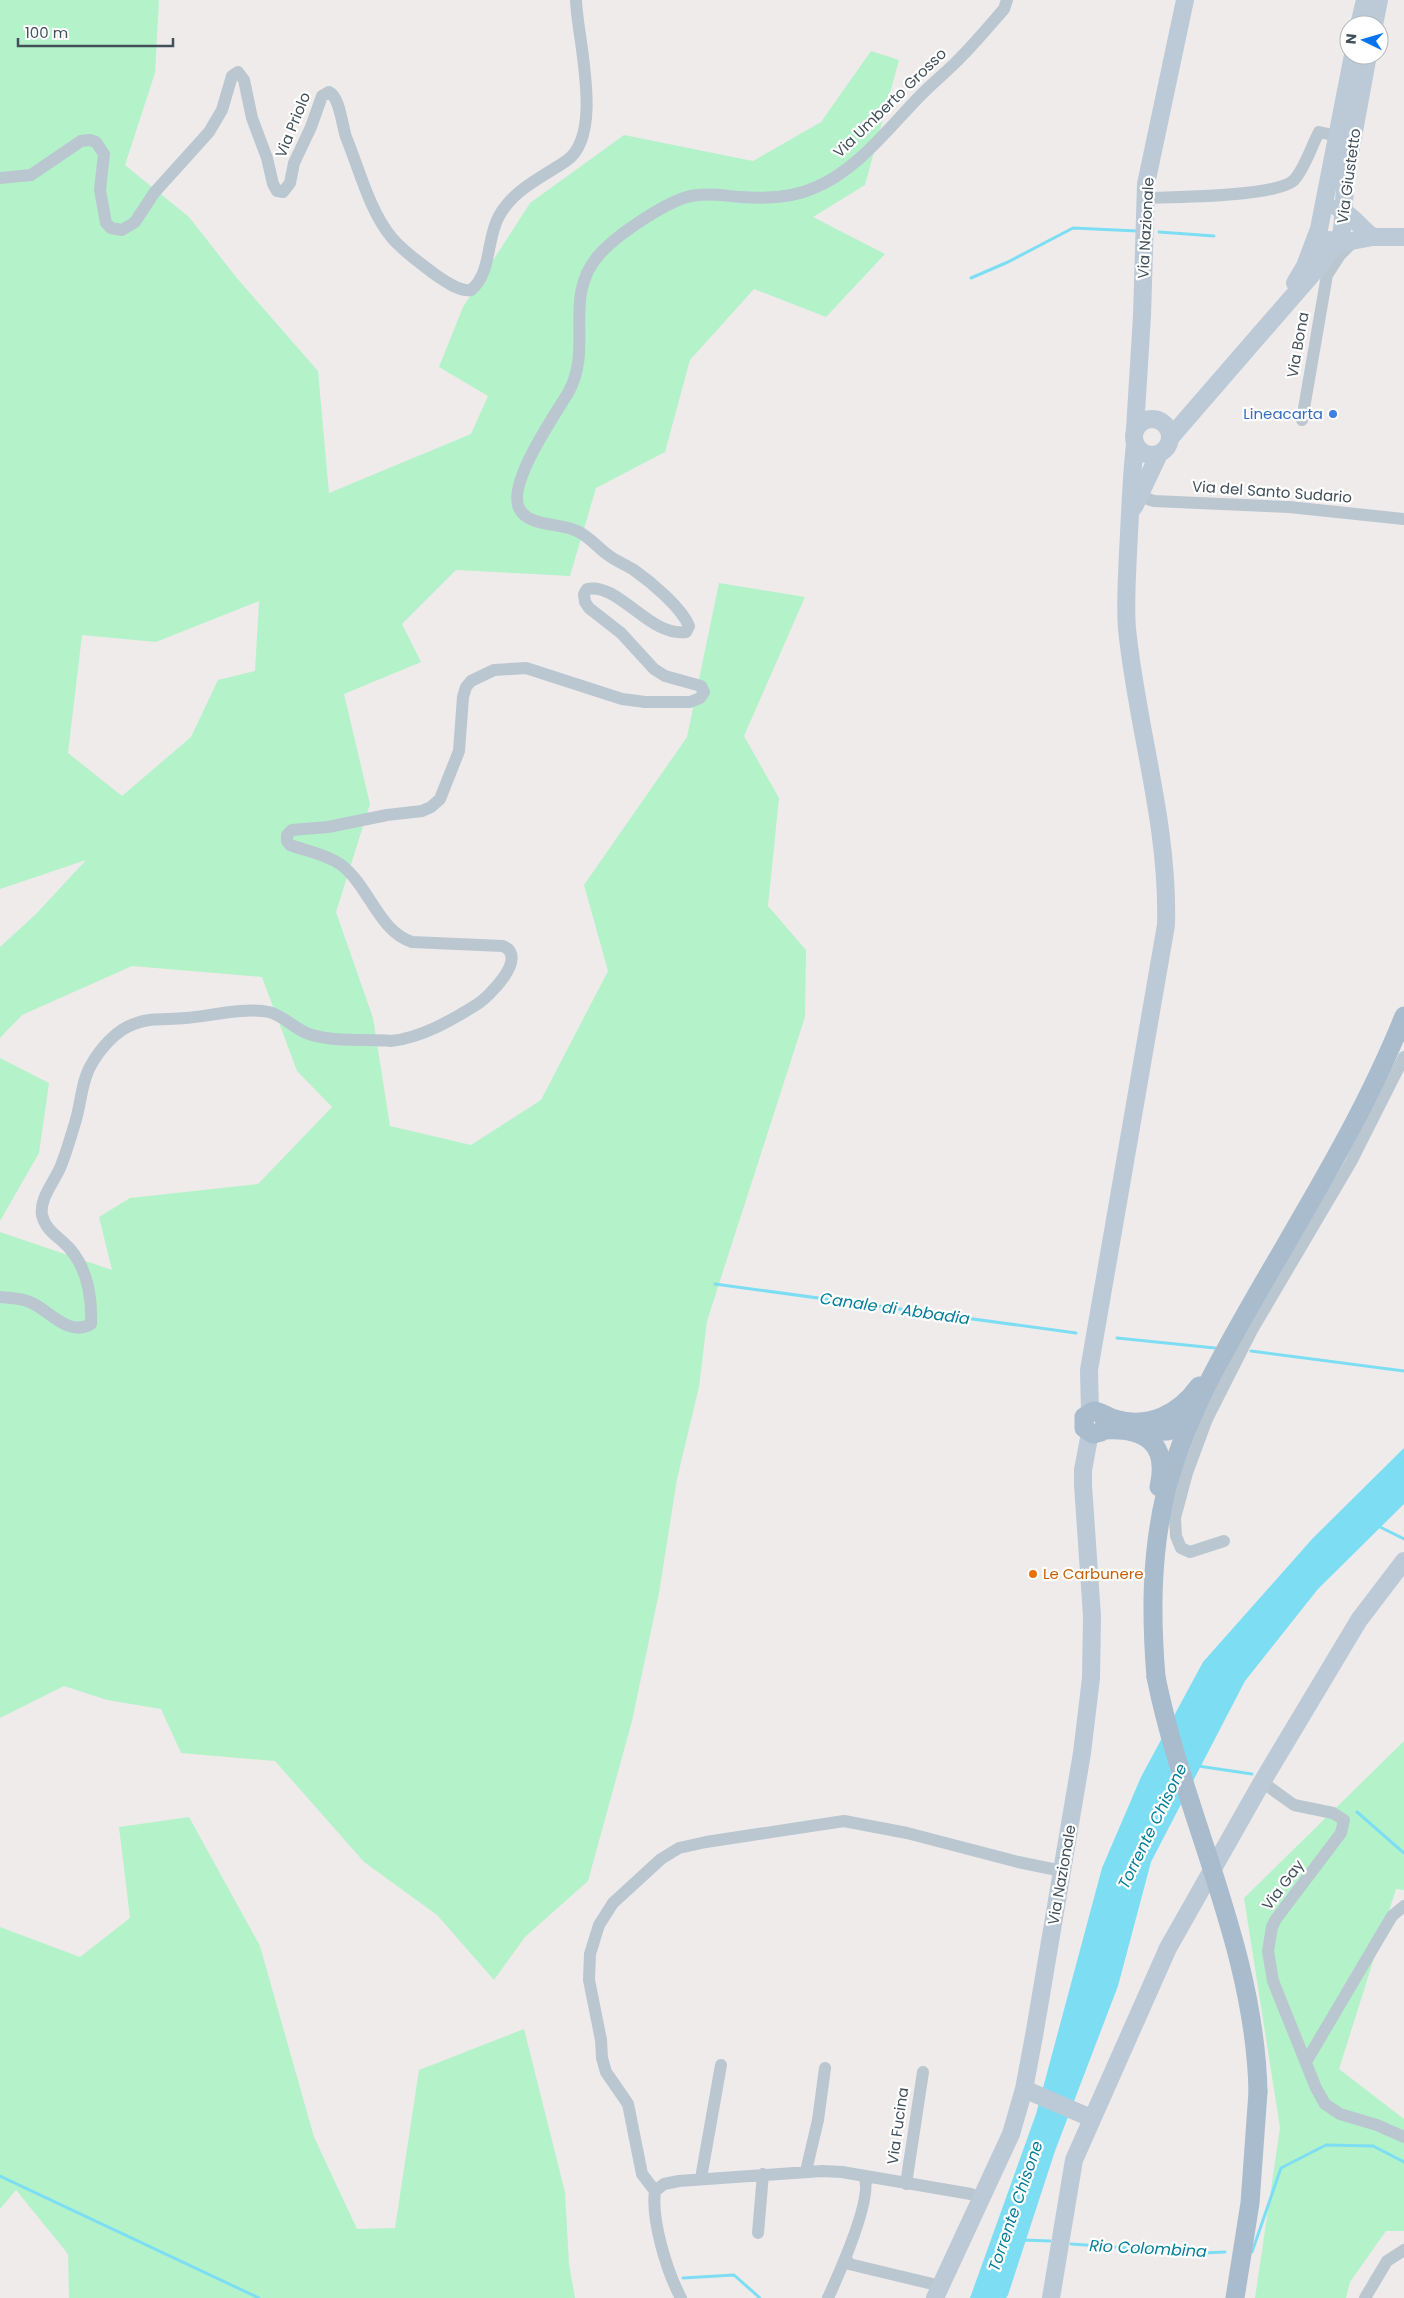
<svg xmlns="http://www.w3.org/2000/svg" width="1404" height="2298" viewBox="0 0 1404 2298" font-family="Poppins,sans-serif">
	<rect width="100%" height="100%" fill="#efebeb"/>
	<path fill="#b4f2ca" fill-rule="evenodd" d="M0 0H159L155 73 125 165 189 217 236 277 318 371 329 493 471 434 488 396 439 367 463 307 530 203 624 135 753 161 821 122 871 51 899 60 865 185 813 217 885 254 826 317 754 289 690 360 665 452 596 488 570 576 456 570 402 624 421 662 344 694 370 804 336 912 373 1018 390 1126 471 1145 541 1100 608 971 584 885 687 737 719 583 805 597 744 736 779 798 768 906 806 950 805 1017 707 1321 699 1387 677 1479 659 1593 632 1721 588 1881 525 1937 494 1980 437 1915 364 1862 275 1761 181 1753 161 1709 107 1700 64 1686 0 1718V1232L112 1270 99 1217 130 1198 258 1184 332 1107 297 1071 262 977 132 966 22 1015 0 1038V947L36 914 86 860 0 889ZM259 601 255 671 218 680 191 737 122 796 68 753 82 635 156 642Z
		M0 1058 49 1083 39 1153 0 1221Z
		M1404 1741V1890L1396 1889 1339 2069 1404 2119V2231H1386L1350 2282 1346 2298H1255L1280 2128 1244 1898Z
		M189 1817 260 1946 314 2137 357 2229 395 2228 419 2070 524 2029 565 2192 569 2264 575 2298H69L68 2254 16 2190 0 2209V1927L80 1957 130 1918 119 1827Z"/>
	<path fill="#7ddef3" d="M1404 1448V1504L1318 1589 1245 1681 1151 1862 1118 1986 1055 2151 1008 2295 1006 2298H970L1036 2114 1102 1868 1141 1777 1203 1662 1313 1538Z"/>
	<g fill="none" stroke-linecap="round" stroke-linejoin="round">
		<path stroke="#7ddef3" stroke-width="3" d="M1159 232 1214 236
			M971 278 1008 262 1073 228 1137 231
			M715 1284 1076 1333
			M1117 1338 1215 1348
			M1251 1351 1404 1371
			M1378 1526 1404 1539
			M1198 1766 1252 1774
			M1357 1812 1404 1853
			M0 2176 259 2298
			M1023 2240 1050 2241
			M1071 2244 1201 2253 1225 2252
			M1252 2252 1281 2168 1326 2145 1373 2146 1404 2162
			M683 2278 734 2275 760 2298"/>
		<path stroke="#bac7d0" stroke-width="12" d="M0 178 31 175 81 141 90 140 96 142 104 154 100 190 106 223 111 228 122 230 135 222 154 193 209 132 222 110 232 76 238 72 244 80 252 118 267 158 273 184 277 191 283 192 290 183 294 163 311 127 322 96 329 92C340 97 342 126 346 137 360 171 369 210 392 238 404 252 419 262 433 273 443 280 459 292 471 290 492 273 486 239 499 216 514 189 541 178 566 161 605 135 577 38 576 0
			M1146 198C1173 197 1277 197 1294 180 1305 168 1311 147 1319 132L1338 136
			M1327 275 1340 255 1355 240
			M1302 420 1327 275 1325 255
			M1139 496 1154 501 1289 507 1404 519
			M0 1297C10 1298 23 1298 32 1303 51 1312 69 1337 91 1324 92 1297 88 1270 70 1249 60 1237 46 1232 42 1215 39 1197 57 1179 62 1163 67 1150 71 1136 75 1123 81 1105 81 1082 91 1065 100 1049 116 1030 134 1024 151 1017 168 1020 186 1018 210 1016 245 1007 269 1012 285 1016 296 1031 312 1035 336 1042 366 1039 391 1041 421 1038 450 1021 476 1005 489 997 529 957 503 946L412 942C378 931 369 885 340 864 325 854 307 851 290 845L287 841V835L292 830 328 827 387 815 422 811 431 807 440 799 459 751 463 697 466 687 471 681 494 670 526 668 622 699 645 702H690L700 698 704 692 701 686 665 676 654 669 621 633 589 608 585 602 584 594 587 589C619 582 649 637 686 632L689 626C681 607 651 582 634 570 626 565 616 561 608 555 597 547 590 537 577 531 560 522 529 528 519 508 507 483 555 415 568 393 594 348 562 298 598 256 615 236 671 197 697 195 712 193 727 196 741 197 766 199 792 198 814 188 856 171 887 130 918 98 932 83 948 71 961 57 976 42 990 25 1004 9L1007 0
			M1224 1541 1190 1552 1181 1548 1176 1536 1175 1518 1187 1473 1207 1419 1252 1330 1351 1162 1404 1057
			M1262 1782 1294 1805 1333 1813 1344 1820 1341 1833 1276 1919 1272 1927 1268 1951 1273 1981 1316 2088 1325 2104 1340 2114 1377 2125 1404 2137
			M1306 2062 1392 1916 1404 1906
			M806 2171 818 2120 825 2068
			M701 2178 721 2065
			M906 2184 923 2072
			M655 2191 642 2174 628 2104 606 2072 602 2058 601 2040 589 1980 590 1954 599 1925 613 1903 661 1859 679 1848 706 1842 844 1821 907 1833 1018 1862 1062 1871
			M655 2191 664 2184 679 2181 822 2171 842 2172 971 2194 981 2198
			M655 2191C651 2220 667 2272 681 2298
			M758 2233 763 2174
			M846 2258 849 2264 941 2286
			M828 2298C838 2276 874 2197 864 2176
			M1365 2298 1387 2261 1404 2250"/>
		<path stroke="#bccad7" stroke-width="18" d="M1359 25 1365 0
			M1374 25 1379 0
			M1338 208C1352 214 1361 229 1373 237
			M1329 240 1335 244 1373 237H1404
			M1295 283 1305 266 1319 229 1353 55
			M1134 437a18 18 0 1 1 36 0a18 18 0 1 1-36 0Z
			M1135 429 1142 316 1146 184 1185 0
			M1170 438 1320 265 1339 239 1342 230 1346 175 1368 55
			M1134 507 1159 454
			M1090 1412 1089 1370 1166 925C1169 825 1137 728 1127 629 1125 604 1127 578 1128 553 1130 517 1131 480 1135 444
			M1024 2089 1091 2118
			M935 2298 1011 2134 1024 2089 1034 2036 1082 1753 1091 1678 1092 1616 1083 1485V1470L1090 1433
			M1051 2298 1074 2160 1168 1948 1262 1782 1359 1620 1404 1561"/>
		<path stroke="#a8bcce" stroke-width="19" d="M1104 1415 1105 1426 1101 1432 1093 1434 1084 1428V1417L1093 1411C1101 1411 1107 1417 1115 1419 1149 1429 1179 1414 1199 1386
			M1103 1430C1145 1427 1169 1443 1159 1487
			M1136 1432 1167 1431 1188 1425
			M1156 1677C1151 1616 1151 1556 1165 1496 1184 1419 1222 1355 1261 1287 1312 1199 1366 1111 1404 1016
			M1235 2298 1250 2203 1258 2092"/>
		<path stroke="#a8bcce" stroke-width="19" d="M1156 1677C1184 1816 1255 1947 1258 2092"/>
	</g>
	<circle fill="#3f7fe0" stroke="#fff" stroke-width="2" cx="1333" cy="414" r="5"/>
	<circle fill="#e8710a" stroke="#fff" stroke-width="2" cx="1033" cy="1574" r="5"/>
	<g text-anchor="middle" stroke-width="4.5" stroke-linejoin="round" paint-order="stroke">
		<g font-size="15" fill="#42505a" stroke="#fff">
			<text transform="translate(890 103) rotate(-44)" y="5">Via Umberto Grosso</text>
			<text transform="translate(293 125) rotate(-68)" y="5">Via Priolo</text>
			<text transform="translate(1349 176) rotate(-82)" y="5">Via Giustetto</text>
			<text transform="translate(1146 228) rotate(-87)" y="5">Via Nazionale</text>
			<text transform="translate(1298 345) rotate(-80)" y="5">Via Bona</text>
			<text transform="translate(1272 492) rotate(4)" y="5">Via del Santo Sudario</text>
			<text transform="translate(1062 1875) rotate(-80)" y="5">Via Nazionale</text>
			<text transform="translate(1283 1885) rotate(-53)" y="5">Via Gay</text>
			<text transform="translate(898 2126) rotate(-82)" y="5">Via Fucina</text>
		</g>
		<g font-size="15" fill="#366cbe" stroke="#fff" text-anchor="end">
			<text x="1323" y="419">Lineacarta</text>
		</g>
		<g font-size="15" fill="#c56008" stroke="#fff" text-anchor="start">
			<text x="1043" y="1579">Le Carbunere</text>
		</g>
		<g font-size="16" font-style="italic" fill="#037e98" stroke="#fff">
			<text transform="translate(895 1308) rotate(8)" y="6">Canale di Abbadia</text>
			<text transform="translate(1152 1826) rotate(-64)" y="6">Torrente Chisone</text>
			<text transform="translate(1015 2206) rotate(-71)" y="6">Torrente Chisone</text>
			<text transform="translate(1148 2248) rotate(3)" y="6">Rio Colombina</text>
		</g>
	</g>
	<g transform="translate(1364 40) rotate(275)"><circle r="24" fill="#ffffff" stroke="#b3b9bd"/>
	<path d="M0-4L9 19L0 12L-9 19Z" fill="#0973eb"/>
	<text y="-8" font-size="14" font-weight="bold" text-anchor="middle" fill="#42505a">N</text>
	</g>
	<path d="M18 38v8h155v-8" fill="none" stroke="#42505a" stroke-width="2.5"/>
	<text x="25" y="38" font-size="15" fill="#42505a" stroke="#ffffff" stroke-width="4" paint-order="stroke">100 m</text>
</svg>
